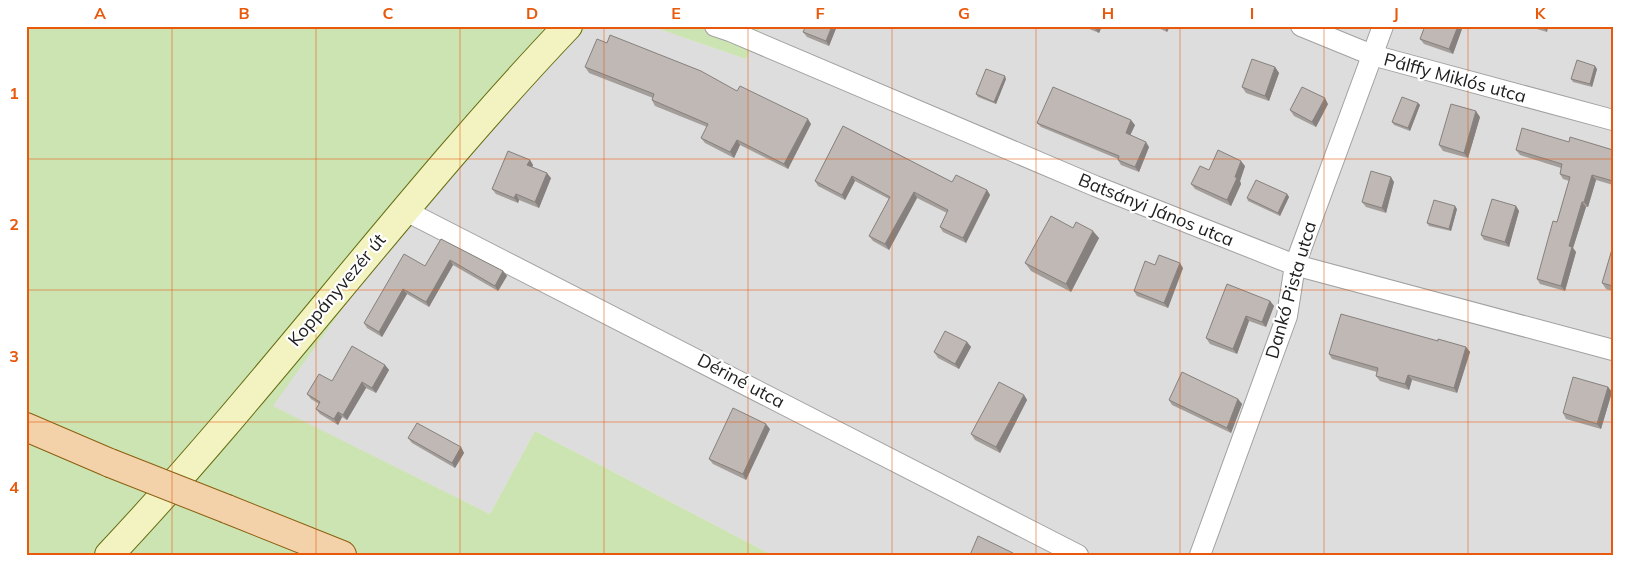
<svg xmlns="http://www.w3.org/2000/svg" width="1639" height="581" viewBox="0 0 1639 581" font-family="Mulish,sans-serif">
	<rect width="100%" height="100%" fill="#efece7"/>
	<path fill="#dedddd" d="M588 26H650L746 59 761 26H1613V555H772L535 431 490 514 272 406 427 190 520 86 530 88Z"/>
	<path fill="#cce4b2" d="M26 26H588L530 88 519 86 427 190 273 406 490 514 535 431 772 555H26Z
		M650 26H761L746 59Z"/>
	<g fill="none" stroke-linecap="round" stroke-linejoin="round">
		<defs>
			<path id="street" d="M715 26 730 31 1095 186 1295 265 1613 350
				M1301 26 1372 55 1613 120
				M404 210 1078 555
				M1200 555 1287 316 1295 265 1383 26"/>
			<path id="secondary" d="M109 555C269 385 407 195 568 26"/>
			<path id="primary" d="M26 427 110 463
				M227 509 342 555"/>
		</defs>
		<use href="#street" stroke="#a1a1a1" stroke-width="22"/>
		<use href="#secondary" stroke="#656d10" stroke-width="30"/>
		<use href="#primary" stroke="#8c5f10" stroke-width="30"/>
		<use href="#street" stroke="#fff" stroke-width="20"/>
		<use href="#secondary" stroke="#f2f3c1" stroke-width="28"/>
		<use href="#primary" stroke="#f3d1a9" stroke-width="28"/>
		<defs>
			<path id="primary-bridge" d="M110 463 227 509"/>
		</defs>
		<use href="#primary-bridge" stroke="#8c5f10" stroke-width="30" stroke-linecap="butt"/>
		<use href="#primary-bridge" stroke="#f3d1a9" stroke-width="28"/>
	</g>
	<path fill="#a49e9b" d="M806 26H837L829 46 807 37 803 32Z
		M1082 26H1102L1099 33Z
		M1154 26H1170L1167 32Z
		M1425 26H1460L1462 29 1453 54 1424 44 1420 39Z
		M1530 26H1548L1547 32 1530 27Z
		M585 67 737 91 811 124 788 169 740 145 734 158 705 143 701 138 707 127 655 106 652 100 653 98 589 73Z
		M1275 67 1279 73 1269 101 1246 93 1242 87Z
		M1597 69 1592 87 1573 82 1571 79Z
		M1006 79 996 104 978 97 976 94Z
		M1418 103 1420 105 1410 131 1394 125 1392 122Z
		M1328 104 1316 127 1294 116 1290 110Z
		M1480 117 1468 158 1443 151 1439 145Z
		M1037 123 1135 125 1130 135 1149 147 1139 172 1121 165 1118 160V159L1041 127Z
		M843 126 952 182 987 190 990 195 966 243 943 232 940 227 947 213 917 198 889 250 873 241 869 236 889 199 855 181 845 200 818 186 815 181Z
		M1569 142 1613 150V185L1596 180 1588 207H1586L1573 248 1576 252 1565 291 1540 284 1537 279 1557 222 1569 181 1563 179 1560 174 1561 168 1520 155 1516 150Z
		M530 160 533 165 532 167 551 178 539 208 519 200 518 203 496 194 492 189Z
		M1245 166 1240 181 1241 184 1231 206 1195 189 1191 184 1209 170Z
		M1394 182 1386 213 1366 207 1362 202Z
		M1287 194 1289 197 1280 216 1248 201 1247 198Z
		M1516 206 1519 211 1509 247 1484 240 1481 235Z
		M1457 209 1451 231 1429 226 1427 223Z
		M1073 228 1099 238 1071 292 1031 271 1025 263Z
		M441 239 503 271 507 276 498 291 453 265 429 307 407 294 382 337 367 328 364 323 425 266Z
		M1613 246V291L1606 289 1602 283Z
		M1155 265 1183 268 1168 308 1137 296 1134 291Z
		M1270 301 1274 306 1266 327 1249 321 1237 354 1210 344 1206 338Z
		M1438 341 1466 347 1470 352 1457 393 1412 380 1409 390 1380 381 1376 376 1377 372 1332 359 1329 354Z
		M967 342 971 347 959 369 938 358 934 352Z
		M385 365 389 370 376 393 366 388 347 420 342 417 338 425 320 414 316 409 319 404 311 399 307 394 332 381Z
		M1608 387 1612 392 1601 429 1566 419 1563 413Z
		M1024 395 1027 400 1000 453 975 440 971 434Z
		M1238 399 1242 404 1231 433 1172 405 1169 400Z
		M770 429 746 480 713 464 709 459Z
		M408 438 461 447 464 453 455 468 412 443Z"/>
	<path fill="#86817e" d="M832 26H837L829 46 826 41Z
		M1096 26H1102L1099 33 1095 29Z
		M1164 26H1170L1167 32 1164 27Z
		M1458 26H1460L1462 29 1453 54 1449 49Z
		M1546 26H1548L1547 32 1545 29Z
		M1595 66 1597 69 1592 87 1590 84Z
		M1275 67 1279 73 1269 101 1265 96Z
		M1005 76 1006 79 996 104 994 102Z
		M1325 98 1328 104 1316 127 1312 122Z
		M1418 103 1420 105 1410 131 1408 128Z
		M1476 111 1480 117 1468 158 1464 153Z
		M808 119 811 124 788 169 784 164Z
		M1131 120 1135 125 1129 138 1126 133Z
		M737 140 740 145 734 158 730 152Z
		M1146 142 1149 147 1139 172 1135 167Z
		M530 160 533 165 531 171 527 165Z
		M1241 161 1245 166 1240 181 1241 184 1231 206 1227 200Z
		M547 173 551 178 539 208 535 202Z
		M1592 175 1596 180 1588 207 1584 202Z
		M852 176 855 181 845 200 842 195Z
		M1391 177 1394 182 1386 213 1382 208Z
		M987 190 990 195 966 243 963 238Z
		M914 192 917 198 889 250 885 244Z
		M516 194 519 200 518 203 514 198Z
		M1287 194 1289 197 1280 216 1278 213Z
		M1582 202 1586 207 1573 248 1576 252 1565 291 1561 286 1569 246Z
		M1455 206 1457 209 1451 231 1449 229Z
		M1516 206 1519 211 1509 247 1505 242Z
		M1093 231 1099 238 1071 292 1066 284Z
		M450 260 453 265 429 307 426 302Z
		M1180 263 1183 268 1168 308 1164 303Z
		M503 271 507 276 498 291 495 286Z
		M403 289 407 294 382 337 379 332Z
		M1270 301 1274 306 1266 327 1262 322Z
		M1246 316 1249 321 1237 354 1233 349Z
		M967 342 971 347 959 369 955 364Z
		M1466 347 1470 352 1457 393 1454 388Z
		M385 365 389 370 376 393 372 388Z
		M1408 375 1412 380 1409 390 1405 384Z
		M362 382 366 388 347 420 343 415Z
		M1608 387 1612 392 1601 429 1597 424Z
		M1024 395 1027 400 1000 453 996 447Z
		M1238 399 1242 404 1231 433 1227 428Z
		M338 412 342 417 338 425 334 419Z
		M766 424 770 429 746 480 743 474Z
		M461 447 464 453 455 468 452 463Z"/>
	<path fill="#bfb8b4" stroke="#86817e" d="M806 26H832L826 41 803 32Z
		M1090 26H1096L1095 29Z
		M1425 26H1458L1449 49 1420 39Z
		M1535 26H1546L1545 29Z
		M610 35 701 71 737 91 740 86 808 119 784 164 737 140 730 152 701 138 708 124 652 100 654 94 585 67 597 39 607 43Z
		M1252 59 1275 67 1265 96 1242 87Z
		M1577 60 1595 66 1590 84 1571 79Z
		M986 69 1005 76 994 102 976 94Z
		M1053 87 1131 120 1126 133 1146 142 1135 167 1118 160 1119 156 1037 123Z
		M1302 87 1325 98 1312 122 1290 110Z
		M1402 97 1418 103 1408 128 1392 122Z
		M1451 104 1476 111 1464 153 1439 145Z
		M843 126 952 182 956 175 987 190 963 238 940 227 948 210 914 192 885 244 869 236 890 197 852 176 842 195 815 181Z
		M1522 128 1569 142 1570 137 1613 150V181L1592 175 1584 202H1582L1569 246 1572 247 1561 286 1537 279 1553 221 1557 222 1570 177 1560 174 1562 164 1516 150Z
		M1218 150 1241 161 1235 177 1237 178 1227 200 1191 184 1200 166 1209 170Z
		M508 151 530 160 527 165 547 173 535 202 516 194 514 198 492 189Z
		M1371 171 1391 177 1382 208 1362 202Z
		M1256 180 1287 194 1278 213 1247 198Z
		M1492 199 1516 206 1505 242 1481 235Z
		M1434 200 1455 206 1449 229 1427 223Z
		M1051 216 1073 228 1076 222 1093 231 1066 284 1025 263Z
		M441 239 503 271 495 286 450 260 426 302 403 289 379 332 364 323 404 254 425 266Z
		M1613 246V286L1602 283Z
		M1159 255 1180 263 1164 303 1134 291 1145 261 1155 265Z
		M1227 284 1270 301 1262 322 1246 316 1233 349 1206 338Z
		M1341 314 1438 341V339L1466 347 1454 388 1408 375 1405 384 1376 376 1378 368 1329 354Z
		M945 331 967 342 955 364 934 352Z
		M352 346 385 365 372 388 362 382 343 415 338 412 334 419 316 409 320 402 307 394 319 374 332 381Z
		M1182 372 1238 399 1227 428 1169 400Z
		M1573 377 1608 387 1597 424 1563 413Z
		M999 382 1024 395 996 447 971 434Z
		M733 408 766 424 743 474 709 459Z
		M417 423 461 447 452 463 408 438Z
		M978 536 1013 553V555H970Z"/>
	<path fill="none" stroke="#e8590c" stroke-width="1" stroke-opacity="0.55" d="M172 26V555M316 26V555M460 26V555M604 26V555M748 26V555M892 26V555M1036 26V555M1180 26V555M1324 26V555M1468 26V555M26 159H1613M26 290H1613M26 422H1613"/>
	<g text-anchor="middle" stroke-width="4.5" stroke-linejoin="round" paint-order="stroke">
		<g font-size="18" fill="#202020" stroke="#fff">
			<text transform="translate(1455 78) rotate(15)" y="6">Pálffy Miklós utca</text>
			<text transform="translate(1156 210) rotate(22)" y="6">Batsányi János utca</text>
			<text transform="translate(337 290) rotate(-50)" y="6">Koppányvezér út</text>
			<text transform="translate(1291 290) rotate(-74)" y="6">Dankó Pista utca</text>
			<text transform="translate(741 381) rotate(28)" y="6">Dériné utca</text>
		</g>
	</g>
	<rect width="1639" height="581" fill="none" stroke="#ffffff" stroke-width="55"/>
	<rect x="28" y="28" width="1584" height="526" fill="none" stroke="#e8590c" stroke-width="2"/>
	<g font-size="16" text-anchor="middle" font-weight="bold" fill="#e8590c">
		<text x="100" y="19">A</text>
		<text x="244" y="19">B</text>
		<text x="388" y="19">C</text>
		<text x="532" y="19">D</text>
		<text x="676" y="19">E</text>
		<text x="820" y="19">F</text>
		<text x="964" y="19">G</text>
		<text x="1108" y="19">H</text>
		<text x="1252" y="19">I</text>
		<text x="1396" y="19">J</text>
		<text x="1540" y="19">K</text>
		<text x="14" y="99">1</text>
		<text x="14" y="230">2</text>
		<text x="14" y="362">3</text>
		<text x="14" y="493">4</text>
	</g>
</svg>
